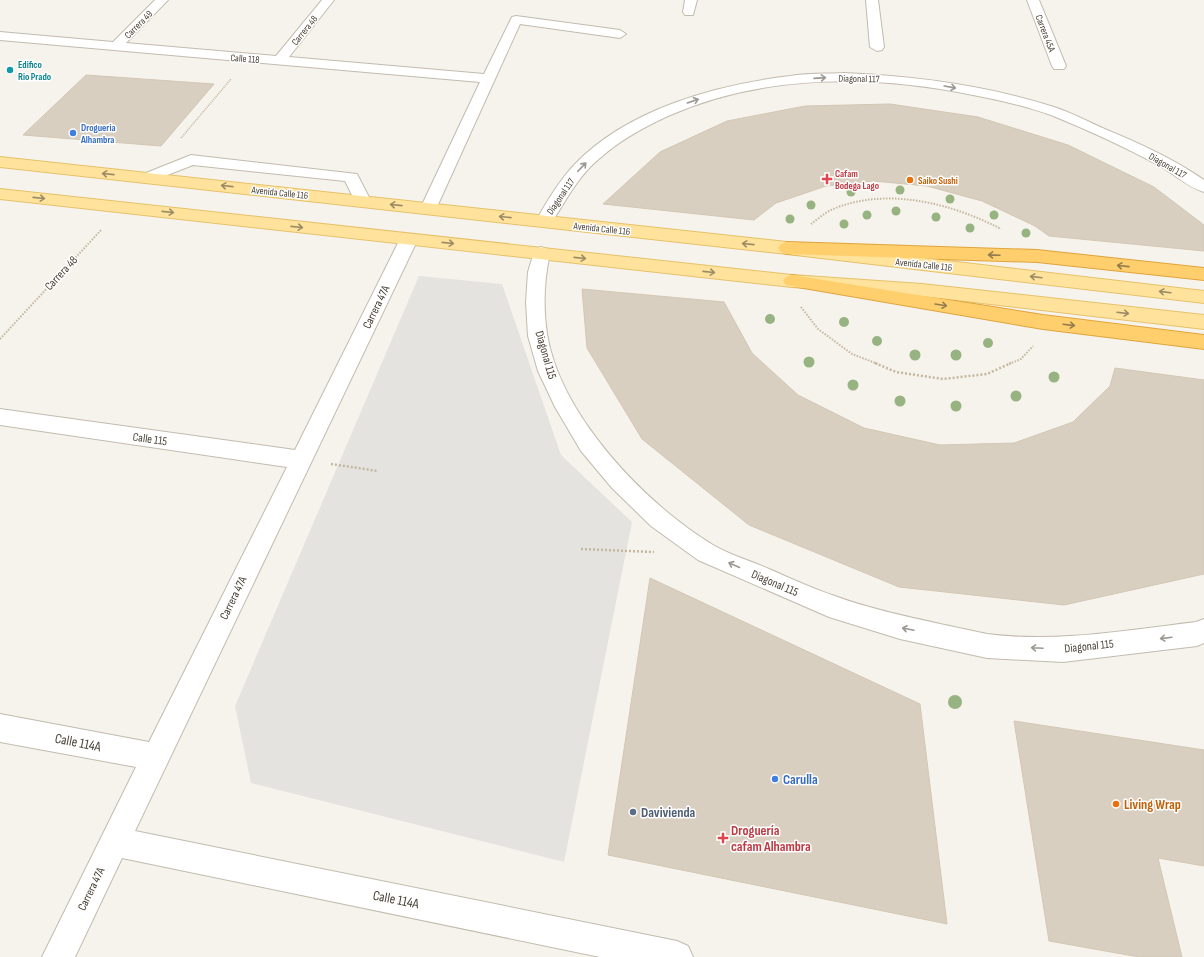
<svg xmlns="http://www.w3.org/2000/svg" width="1204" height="957" viewBox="0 0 1204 957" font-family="'Sofia Sans Condensed',sans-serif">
	<rect width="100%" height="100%" fill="#f6f3ec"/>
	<path fill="#e5e3e0" d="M419 276 502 284 561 455 632 522 564 862 251 783 235 706Z"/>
	<path fill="#d8cfc1" stroke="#d3c7b4" d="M86 75 214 84 161 146 23 135Z
		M890 104 978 117 1068 145 1154 187 1204 225V251L1049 236 1035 226 982 201 927 186 873 181 826 186 782 201 776 203 754 220 603 204 660 152 727 121 805 106Z
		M582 289 724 302 752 353 798 395 864 428 940 445 1014 443 1073 422 1110 386 1115 368 1204 380V574L1064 605 899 587 749 525 642 439 587 348Z
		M650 578 920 704 947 924 608 855Z
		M1014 721 1204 750V866L1158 858 1182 957H1139L1049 941Z"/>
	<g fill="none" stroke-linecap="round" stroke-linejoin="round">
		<defs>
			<path id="minor" d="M155 0H168L126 43 276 56 322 0H334L289 57 484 74 512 17 516 16 620 30 626 34 620 38 520 24 436 209 434 213 428 214 422 213 420 209 480 82 0 40V32L113 42Z
				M685 0H697L693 15H685L683 12Z
				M866 0H878L884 47 882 50 877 51 870 47Z
				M1027 0H1039L1066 66 1064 69H1054L1052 66Z
				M844 73C916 76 985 85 1054 107 1072 113 1089 122 1107 130 1141 144 1174 159 1204 180V192C1189 188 1174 174 1160 166 1125 147 1088 130 1051 115 1026 106 999 100 973 95 872 74 763 74 668 116 644 127 620 140 600 158 577 177 566 201 550 225L544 226 538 225 536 221C547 201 559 181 575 164 628 109 716 85 790 76 808 73 826 74 844 73Z
				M191 155 357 174 371 201 369 205 363 206 357 205 345 181 193 165 147 183 141 181 139 178 141 175Z
				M409 234 415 235 418 239 135 831 677 941 688 946 693 957H600L122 858 75 957H42L136 767 0 742V714L149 742 287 467 0 425V409L295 450 400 239 403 235Z
				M541 247 547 249 550 253C544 280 543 307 547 334 560 415 645 504 713 545 730 555 751 561 769 569 790 578 811 588 832 595 867 608 904 616 940 624 956 627 971 631 987 634 1056 643 1127 630 1196 622L1204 619V643L1197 646 1063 662 987 658 900 639 829 617 698 560 651 526 612 488 581 451 555 407 538 371 528 336 526 302 528 272 535 249Z"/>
			<path id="major" d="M0 157 787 242 1204 291V303L787 254 0 167Z
				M0 189 792 275 922 284 1204 315V329L922 296 792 287 0 199Z"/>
			<path id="highway" d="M787 242 1037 250 1204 268V280L1037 262 787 254 781 252 778 248 781 244Z
				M792 275 1043 315 1204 335V349L1043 329 786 285 783 281 786 277Z"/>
		</defs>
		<use href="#minor" stroke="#c2bbae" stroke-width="2"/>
		<use href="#major" stroke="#e6c16a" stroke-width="2"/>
		<use href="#highway" stroke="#e0a43c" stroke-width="2"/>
		<path stroke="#c4b79f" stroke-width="1.5" stroke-dasharray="1 1" stroke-linecap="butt" d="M181 138 231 79"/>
		<path stroke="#c4b79f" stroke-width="2" stroke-dasharray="1.5 1.5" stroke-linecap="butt" d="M811 224C817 220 824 213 831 210 885 186 951 203 1001 229
			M801 307 818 329 852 354 878 364
			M0 339 102 229
			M1009 364 1021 359 1033 346"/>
		<path stroke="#c4b79f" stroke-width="2.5" stroke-dasharray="2 2" stroke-linecap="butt" d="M875 363 896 372 943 379 987 374 1011 363
			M331 464 378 471
			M581 549 654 552"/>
		<use href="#minor" fill="#fff" fill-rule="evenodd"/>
		<use href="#major" fill="#ffe39c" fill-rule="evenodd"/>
		<use href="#highway" fill="#ffcf6e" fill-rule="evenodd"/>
	</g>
	<g fill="#97b381">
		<circle cx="900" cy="190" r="4.5"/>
		<circle cx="851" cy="192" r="4.5"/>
		<circle cx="950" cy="199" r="4.5"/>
		<circle cx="811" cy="205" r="4.5"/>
		<circle cx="896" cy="211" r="4.5"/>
		<circle cx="867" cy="215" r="4.5"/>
		<circle cx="994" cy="215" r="4.5"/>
		<circle cx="936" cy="217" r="4.5"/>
		<circle cx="790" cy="219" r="4.5"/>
		<circle cx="844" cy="224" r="4.5"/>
		<circle cx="970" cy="228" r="4.5"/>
		<circle cx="1026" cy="233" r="4.5"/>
		<circle cx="770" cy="319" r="5"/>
		<circle cx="844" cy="322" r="5"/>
		<circle cx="877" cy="341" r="5"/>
		<circle cx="988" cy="343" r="5"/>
		<circle cx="915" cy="355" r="5.5"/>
		<circle cx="956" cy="355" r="5.5"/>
		<circle cx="809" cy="362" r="5.5"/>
		<circle cx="1054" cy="377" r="5.5"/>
		<circle cx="853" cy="385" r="5.5"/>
		<circle cx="1016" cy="396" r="5.5"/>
		<circle cx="900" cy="401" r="5.5"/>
		<circle cx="956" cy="406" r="5.5"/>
		<circle cx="955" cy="702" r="7"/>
	</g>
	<defs><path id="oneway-shaft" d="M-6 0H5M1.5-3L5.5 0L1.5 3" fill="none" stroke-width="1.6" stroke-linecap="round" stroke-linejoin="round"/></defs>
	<g stroke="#9c9892">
		<use href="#oneway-shaft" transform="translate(820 78) rotate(-4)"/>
		<use href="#oneway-shaft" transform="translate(950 87) rotate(10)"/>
		<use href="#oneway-shaft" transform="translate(693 101) rotate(-19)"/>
		<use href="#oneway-shaft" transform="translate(582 167) rotate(-46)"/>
		<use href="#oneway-shaft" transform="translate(734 565) rotate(-156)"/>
		<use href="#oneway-shaft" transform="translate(908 629) rotate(-168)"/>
		<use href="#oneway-shaft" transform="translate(1166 638) rotate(173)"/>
		<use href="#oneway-shaft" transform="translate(1037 648) rotate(-177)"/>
	</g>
	<g stroke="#9c8c66">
		<use href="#oneway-shaft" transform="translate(108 174) rotate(-174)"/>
		<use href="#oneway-shaft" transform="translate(227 186) rotate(-174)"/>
		<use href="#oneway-shaft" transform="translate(39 198) rotate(6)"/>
		<use href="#oneway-shaft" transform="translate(396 205) rotate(-174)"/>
		<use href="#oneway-shaft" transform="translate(168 212) rotate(6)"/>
		<use href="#oneway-shaft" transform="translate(505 217) rotate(-174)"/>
		<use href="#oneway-shaft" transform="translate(297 227) rotate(6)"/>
		<use href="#oneway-shaft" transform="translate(448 243) rotate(6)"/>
		<use href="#oneway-shaft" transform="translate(748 244) rotate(-174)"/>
		<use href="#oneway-shaft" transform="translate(580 258) rotate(6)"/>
		<use href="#oneway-shaft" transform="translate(709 272) rotate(6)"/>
		<use href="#oneway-shaft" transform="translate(1036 277) rotate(-173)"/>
		<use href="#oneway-shaft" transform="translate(1165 292) rotate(-173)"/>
		<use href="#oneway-shaft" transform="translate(1123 313) rotate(7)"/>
	</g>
	<g stroke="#937c4e">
		<use href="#oneway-shaft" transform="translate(994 255) rotate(-178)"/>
		<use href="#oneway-shaft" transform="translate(1123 266) rotate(-174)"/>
		<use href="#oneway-shaft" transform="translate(941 305) rotate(9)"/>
		<use href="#oneway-shaft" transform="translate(1069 325) rotate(7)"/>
	</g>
	<circle fill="#0f9aa8" stroke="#fff" stroke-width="1.5" cx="10" cy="70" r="4"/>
	<g fill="#3f7fe0" stroke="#fff" stroke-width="1.5">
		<circle cx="73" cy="133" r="4"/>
		<circle cx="775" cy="779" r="4"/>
	</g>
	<g fill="#e0444e" stroke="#fff" stroke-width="1.5">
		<path d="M825 173h4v4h4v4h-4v4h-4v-4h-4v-4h4z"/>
		<path d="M721 832h4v4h4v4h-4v4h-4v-4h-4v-4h4z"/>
	</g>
	<g fill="#e8710a" stroke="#fff" stroke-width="1.5">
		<circle cx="910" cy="180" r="4"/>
		<circle cx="1116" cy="804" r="4"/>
	</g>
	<circle fill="#5c6f8a" stroke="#fff" stroke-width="1.5" cx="633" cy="812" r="4"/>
	<g text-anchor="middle" stroke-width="3" stroke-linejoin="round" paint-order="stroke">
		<g font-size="10" fill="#4b4439" stroke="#fff">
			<text transform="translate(138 24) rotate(-45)" y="4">Carrera 49</text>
			<text transform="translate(304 30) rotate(-51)" y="4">Carrera 48</text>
			<text transform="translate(1046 33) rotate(69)" y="4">Carrera 45A</text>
			<text transform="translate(245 58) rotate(4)" y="4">Calle 118</text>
			<text transform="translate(859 78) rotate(1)" y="4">Diagonal 117</text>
			<text transform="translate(1168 165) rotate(30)" y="4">Diagonal 117</text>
			<text transform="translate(280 192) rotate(6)" y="4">Avenida Calle 116</text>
			<text transform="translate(560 196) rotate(-56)" y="4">Diagonal 117</text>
			<text transform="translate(602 228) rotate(6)" y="4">Avenida Calle 116</text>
			<text transform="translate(924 264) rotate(6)" y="4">Avenida Calle 116</text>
		</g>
		<g font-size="10" font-weight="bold" fill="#0d838f" stroke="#fff" text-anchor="start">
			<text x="18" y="68">Edifico<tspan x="18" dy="12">Rio Prado</tspan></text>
		</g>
		<g font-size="10" font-weight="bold" fill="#366cbe" stroke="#fff" text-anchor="start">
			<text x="81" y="131">Drogueria<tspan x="81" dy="12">Alhambra</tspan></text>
		</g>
		<g font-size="10" font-weight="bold" fill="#be3a42" stroke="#fff" text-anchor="start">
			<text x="835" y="177">Cafam<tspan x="835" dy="12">Bodega Lago</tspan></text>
		</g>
		<g font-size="10" font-weight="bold" fill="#c56008" stroke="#fff" text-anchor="start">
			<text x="918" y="184">Saiko Sushi</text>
		</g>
		<g font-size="12" fill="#4b4439" stroke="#fff">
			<text transform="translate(61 273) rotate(-47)" y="4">Carrera 48</text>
			<text transform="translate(376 307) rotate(-64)" y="4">Carrera 47A</text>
			<text transform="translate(546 355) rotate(74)" y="4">Diagonal 115</text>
			<text transform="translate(150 439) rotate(8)" y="4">Calle 115</text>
			<text transform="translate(775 583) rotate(23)" y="4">Diagonal 115</text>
			<text transform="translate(233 598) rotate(-64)" y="4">Carrera 47A</text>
			<text transform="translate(1089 646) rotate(-6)" y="4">Diagonal 115</text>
			<text transform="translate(91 889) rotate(-64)" y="4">Carrera 47A</text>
		</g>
		<g font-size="14" fill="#4b4439" stroke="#fff">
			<text transform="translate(78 742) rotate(11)" y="5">Calle 114A</text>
			<text transform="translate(396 899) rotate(11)" y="5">Calle 114A</text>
		</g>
		<g font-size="14" font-weight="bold" fill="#366cbe" stroke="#fff" text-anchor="start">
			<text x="783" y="784">Carulla</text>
		</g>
		<g font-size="14" font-weight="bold" fill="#c56008" stroke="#fff" text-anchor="start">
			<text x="1124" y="809">Living Wrap</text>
		</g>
		<g font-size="14" font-weight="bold" fill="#4e5e75" stroke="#fff" text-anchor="start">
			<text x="641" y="817">Davivienda</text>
		</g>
		<g font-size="14" font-weight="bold" fill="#be3a42" stroke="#fff" text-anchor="start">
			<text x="731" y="835">Droguería<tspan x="731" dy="16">cafam Alhambra</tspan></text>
		</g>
	</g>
</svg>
